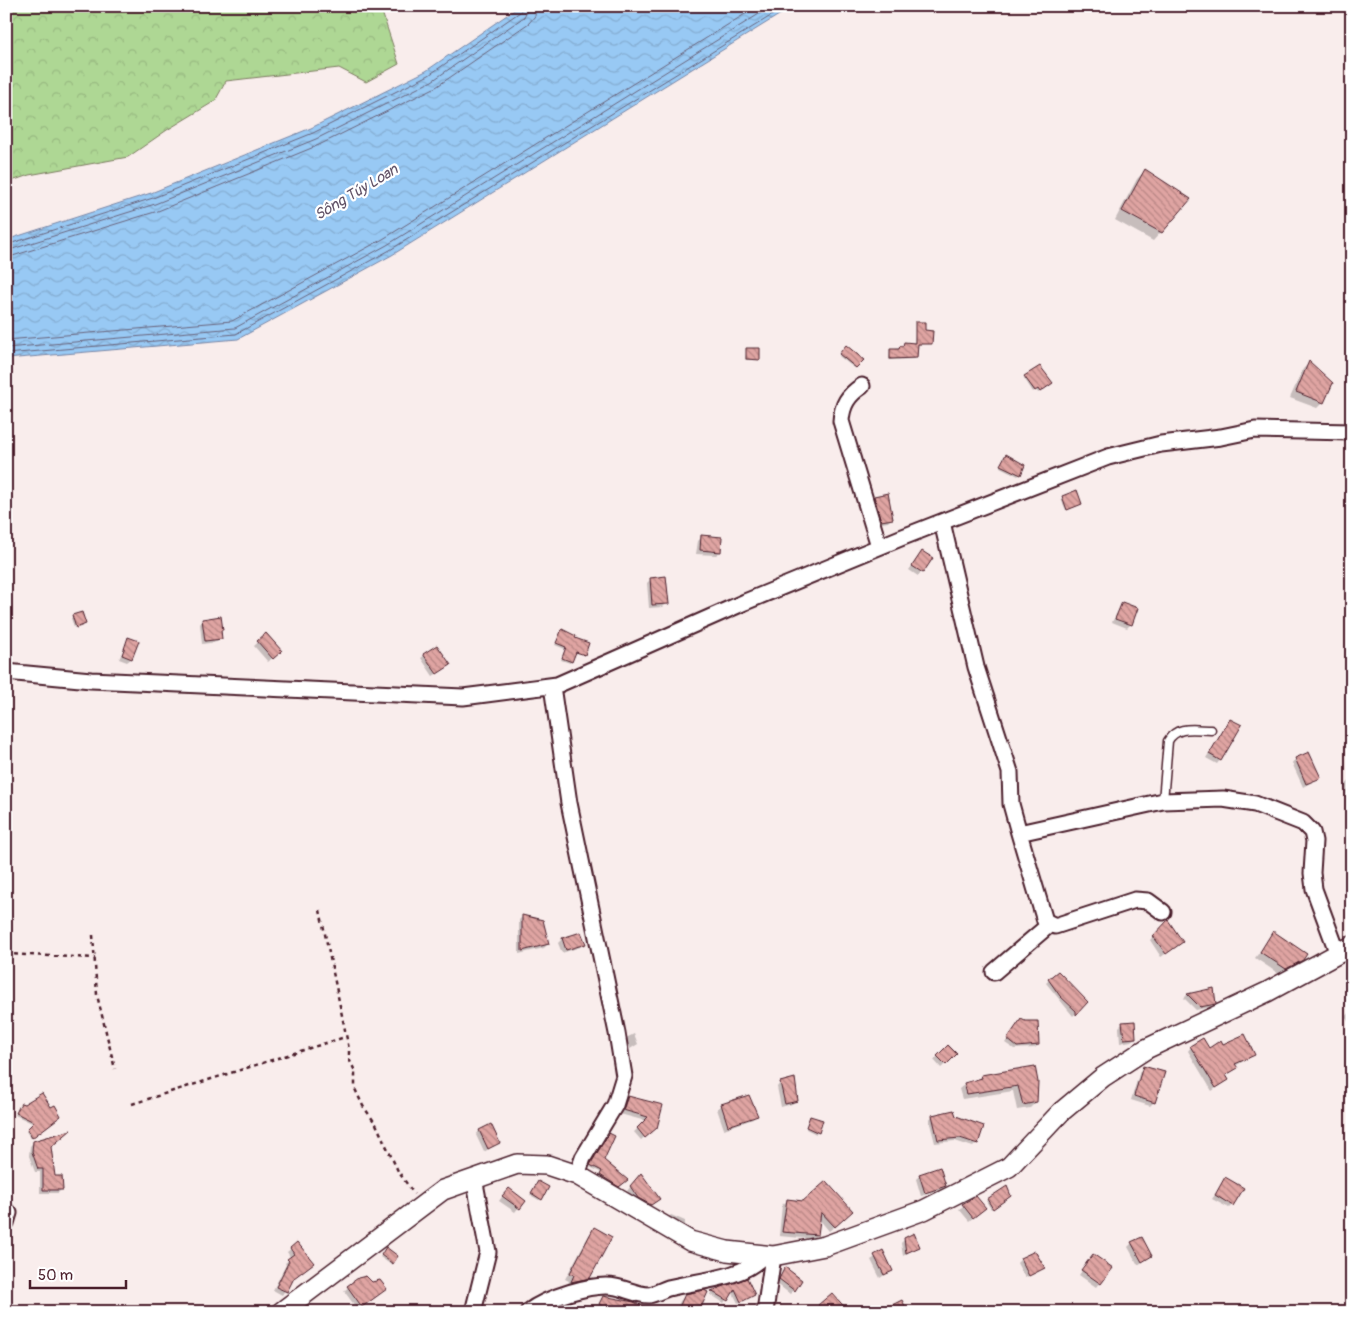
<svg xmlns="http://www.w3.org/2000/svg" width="1358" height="1318" viewBox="0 0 1358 1318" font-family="Pangolin,sans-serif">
	<defs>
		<pattern id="forest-crowns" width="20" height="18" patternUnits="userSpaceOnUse" patternTransform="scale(1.25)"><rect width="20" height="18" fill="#aed794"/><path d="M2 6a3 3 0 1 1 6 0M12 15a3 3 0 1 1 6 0" fill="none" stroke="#97b880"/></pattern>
		<pattern id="water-waves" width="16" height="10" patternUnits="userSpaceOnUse" patternTransform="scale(1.25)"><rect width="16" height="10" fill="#98c9f4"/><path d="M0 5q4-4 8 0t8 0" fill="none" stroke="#84acd1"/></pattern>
		<pattern id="building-back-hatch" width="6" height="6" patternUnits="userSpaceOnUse" patternTransform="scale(1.25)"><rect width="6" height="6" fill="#dfa4a2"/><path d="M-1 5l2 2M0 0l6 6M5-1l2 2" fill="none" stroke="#b78584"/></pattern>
	</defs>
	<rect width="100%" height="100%" fill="#f9edec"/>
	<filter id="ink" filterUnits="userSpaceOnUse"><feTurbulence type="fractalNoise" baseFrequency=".02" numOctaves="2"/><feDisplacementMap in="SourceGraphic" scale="10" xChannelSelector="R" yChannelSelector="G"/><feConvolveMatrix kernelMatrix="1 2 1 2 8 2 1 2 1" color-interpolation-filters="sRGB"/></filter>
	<g filter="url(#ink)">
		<path fill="url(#forest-crowns)" stroke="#7c7b60" d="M6 6H320L321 11 342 6H380L399 64 366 82 339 68 226 81 215 101 167 130 128 157 29 175 6 183Z"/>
		<path fill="url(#water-waves)" stroke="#7985a4" d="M520 6H800L779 15 392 255 238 339 6 359V240L151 193 311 128 426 71Z"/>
		<path fill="#0003" d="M1145 171 1161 232 1153 241 1115 220 1137 179Z
			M916 323 931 343 917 345 914 359 889 360 890 350 902 348 904 343 914 344Z
			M846 347 862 360 854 368 839 356Z
			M747 349 758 359 745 360Z
			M1309 363 1323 402 1317 408 1290 398 1303 369Z
			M1025 377 1050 385 1038 393 1036 389 1033 392 1024 378Z
			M1004 457 1020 474 1018 476 1000 467Z
			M875 497 892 518 888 522 878 524 871 501Z
			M1063 497 1079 505 1066 510 1061 499Z
			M702 537 720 552 716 555 696 554 698 541Z
			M922 552 931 558 918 576 909 570Z
			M651 579 667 603 663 607 649 608 647 583Z
			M1122 604 1131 624 1127 628 1112 622Z
			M81 614 85 624 74 628 71 618Z
			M203 620 222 629 219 632 220 639 217 642 202 644 200 624Z
			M562 630 573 639 584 654 574 653 570 663 561 660 565 649 555 645Z
			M266 635 280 651 268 662 254 646Z
			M129 639 131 659 127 662 119 659Z
			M436 647 447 667 433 676 421 658Z
			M1230 720 1220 760 1217 764 1206 758Z
			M1296 759 1319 778 1303 787 1292 763Z
			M1352 779V829L1344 786Z
			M523 916 548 944 544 948 519 954V920Z
			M1167 922 1178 945 1161 957 1150 940Z
			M581 933 584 943 580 947 562 953 558 943 562 939Z
			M1274 933 1302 959 1296 965 1279 974 1255 958Z
			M1049 980 1086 1002 1073 1016 1046 983Z
			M1212 990 1214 1003 1210 1007 1196 1010 1184 998 1187 995Z
			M1352 1011V1024L1351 1025 1345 1017Z
			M1019 1023 1038 1045 1035 1048 1014 1049 1005 1043Z
			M1123 1023 1135 1038 1131 1041 1120 1043 1119 1027Z
			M634 1034 638 1044 630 1049 626 1038Z
			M1222 1046 1254 1055 1235 1066 1236 1068 1225 1076 1227 1080 1212 1091 1188 1051 1191 1047 1208 1049Z
			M948 1047 956 1054 941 1068 934 1060Z
			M1034 1067 1036 1102 1030 1108 1017 1110 1013 1091 962 1099 959 1089 965 1084 977 1080 982 1076Z
			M1144 1067 1154 1102 1150 1106 1131 1100 1140 1071Z
			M780 1083 796 1100 792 1104 781 1107 777 1087Z
			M748 1096 756 1115 753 1119 724 1129 717 1109 721 1106Z
			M628 1097 662 1106 651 1131 641 1140 634 1132 646 1121 620 1114Z
			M20 1106 58 1117 30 1138 26 1131 34 1124 15 1115Z
			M932 1116 955 1117 977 1143 973 1147 955 1141 935 1143 929 1120Z
			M810 1118 822 1121 816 1134 806 1129Z
			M479 1131 498 1143 484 1152 476 1135Z
			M608 1136 602 1160 626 1180 617 1187 600 1177 602 1173 590 1167Z
			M34 1142 50 1147 54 1177 62 1189 58 1193H40V1172H35L29 1156 30 1146Z
			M920 1175 945 1186 941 1190 921 1196 916 1179Z
			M638 1178 654 1203 646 1208 634 1201 627 1191Z
			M1226 1179 1232 1205 1229 1208 1212 1199Z
			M536 1184 541 1199 539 1200 530 1195Z
			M1006 1188 1008 1198 991 1209 986 1201Z
			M505 1193 524 1201 515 1212 499 1201Z
			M976 1198 985 1208 969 1221 959 1209Z
			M787 1201 847 1216 829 1231 819 1219 817 1234 813 1239 779 1236 782 1205Z
			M671 1215 685 1221V1225L681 1229 667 1219Z
			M595 1229 589 1277 583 1284 567 1287 569 1281 565 1279 589 1235Z
			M905 1239 919 1246 903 1256 901 1243Z
			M1132 1243 1151 1256 1138 1265 1128 1247Z
			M297 1244 292 1279 282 1295 273 1290 286 1265 285 1263 291 1258 287 1252Z
			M385 1250 392 1263 390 1264 380 1257Z
			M883 1252 892 1270 880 1278 871 1260Z
			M1021 1259 1043 1268 1025 1278 1017 1263Z
			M1090 1259 1111 1268 1096 1287 1079 1275Z
			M785 1269 794 1290 790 1294 776 1283Z
			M358 1279 381 1292 358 1310 344 1291Z
			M746 1280 753 1295 738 1303 732 1291 724 1303 710 1294Z
			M686 1295 698 1312H675L680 1301Z
			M832 1295 845 1312H817L815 1310Z
			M604 1297 651 1312 594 1311Z
			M422 1308 423 1312H405L407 1310Z"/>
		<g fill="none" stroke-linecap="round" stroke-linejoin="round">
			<path stroke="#69637b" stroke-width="1" d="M6 245 153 198 313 133 429 75 520 12 523 6
				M6 251 155 204 316 139 432 81 524 17 529 6
				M6 258 158 211 319 145 436 87 529 23 535 16 536 6
				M6 340 232 321 383 239 758 6
				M6 348 235 328 387 245 772 6
				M6 354 236 334 390 250 787 6"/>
		</g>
		<path fill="url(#building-back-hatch)" stroke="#4a1f2b" d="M1145 169 1191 199 1162 233 1122 211Z
			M915 322H925V330L933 331 932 344H918L917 358 890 359V349H899L900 346H903L904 342 915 343Z
			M846 345 864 360 856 368 839 354Z
			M746 348H760V360L746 359Z
			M1309 361 1333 383 1324 403 1296 392Z
			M1040 366 1053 383 1040 392 1038 389 1035 391 1024 376Z
			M1006 454 1025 465 1021 475 1000 465Z
			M1077 490 1082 504 1067 510 1062 496Z
			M888 493 893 519 881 521 874 496Z
			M701 535 722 537 721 552 700 550Z
			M922 551 933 558 923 573 912 566Z
			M666 576 669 604 652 605 650 578Z
			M1122 602 1138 608 1132 625 1115 619Z
			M82 612 86 624 76 628 72 615Z
			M221 616 223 630H221L222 639 205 641 202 619Z
			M562 629 576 636 575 638 589 643 585 655 576 652 572 662 562 658 566 647 556 643Z
			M266 633 282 651 273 659 257 641Z
			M128 637 139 641 132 659 122 655Z
			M437 645 451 665 437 674 423 654Z
			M1230 719 1242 725 1221 761 1209 754Z
			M1309 752 1321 778 1306 784 1295 758Z
			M522 915 543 920 549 944 522 951Z
			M1168 920 1183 942 1166 954 1153 936Z
			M1273 931 1307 954 1303 960 1286 969 1260 952Z
			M581 932 586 944 566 950 562 938Z
			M1058 971 1088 1002 1076 1015V1011L1060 996 1048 979Z
			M1214 988 1216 1004 1200 1007 1187 994Z
			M1021 1019 1025 1021H1038L1039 1045 1017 1047 1007 1039Z
			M1135 1021 1136 1038 1124 1039 1122 1022Z
			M1245 1034 1255 1055 1235 1064 1238 1068 1226 1075 1229 1080 1216 1088 1190 1046 1203 1038 1209 1048 1221 1040 1223 1044Z
			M948 1045 957 1054 946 1065 937 1056Z
			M1035 1066 1038 1082 1037 1102 1023 1105 1018 1086 967 1094 964 1083 982 1078 981 1075Z
			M1143 1066 1165 1072 1155 1103 1134 1096Z
			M795 1078 798 1101 785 1104 780 1082Z
			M42 1093 51 1107 55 1105 61 1116 32 1138 27 1129 34 1122 16 1113 21 1103 24 1104Z
			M749 1095 758 1116 728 1126 721 1104Z
			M628 1096 663 1105 657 1128 645 1138 637 1128 648 1117 623 1110Z
			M954 1110 956 1116 984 1126 978 1144 960 1138 938 1140 932 1115Z
			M810 1116 823 1120 819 1133 806 1127Z
			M491 1124 500 1143 488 1149 479 1130Z
			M71 1130 51 1147 55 1176H62L63 1190H43V1169H38L32 1152 33 1141Z
			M609 1133 615 1136 604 1160 628 1180 619 1187 600 1175 602 1171 590 1165Z
			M940 1167 946 1186 925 1193 919 1174Z
			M641 1173 660 1199 651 1205 638 1198 630 1186Z
			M1225 1177 1244 1188 1233 1206 1215 1195Z
			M538 1181 549 1187 542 1200 531 1193Z
			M826 1181 853 1211 835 1227 821 1212 818 1235 782 1232 787 1199 803 1201Z
			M1007 1186 1011 1196 993 1209 987 1199Z
			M509 1188 526 1201 520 1209 502 1196Z
			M976 1196 986 1208 973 1218 962 1204Z
			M594 1227 612 1237 590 1278 571 1282 574 1275 570 1273Z
			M914 1233 920 1247 906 1253 904 1238Z
			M1142 1237 1152 1256 1142 1262 1131 1242Z
			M297 1242 314 1263 294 1278 287 1292 276 1287 289 1261 287 1259 294 1254 290 1248Z
			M386 1247 398 1256 393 1264 381 1255Z
			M883 1250 893 1271 884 1275 874 1255Z
			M1035 1251 1045 1268 1029 1276 1020 1258Z
			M1093 1254 1113 1268 1101 1284 1081 1270Z
			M785 1267 802 1280 795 1291 779 1279Z
			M366 1276 372 1282 380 1280 387 1289 362 1307 347 1286 358 1278Z
			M747 1278 755 1295 741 1302 735 1289 728 1301 711 1291Z
			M704 1290 708 1292 699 1312H677L685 1294Z
			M832 1293 849 1312H824L818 1305Z
			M603 1296 634 1302 654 1312H614L599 1304Z
			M902 1300 908 1312H878Z"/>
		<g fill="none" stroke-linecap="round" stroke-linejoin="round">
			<defs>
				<path id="service" d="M1163 801 1168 741C1177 725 1195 730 1211 730"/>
				<path id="minor" d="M862 386C848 395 842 405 841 421L879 546
					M942 522 976 667 1010 772 1011 804 1019 833 1045 921 1055 926 1135 900 1148 901 1163 912
					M6 672 91 680 463 697 557 685 745 602 903 537 1108 457 1161 444 1221 437 1255 430 1352 432
					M552 686 569 803 617 1033 624 1076 615 1105 583 1158 577 1175
					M1019 833 1163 801 1223 799 1255 804 1303 823 1312 832 1314 841 1312 873 1314 889 1338 954
					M994 972 1049 925
					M6 1223 9 1213
					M473 1312 488 1252 474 1178
					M528 1312C546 1298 593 1282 616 1287 626 1289 638 1295 649 1295 655 1294 662 1290 668 1288 699 1280 741 1280 764 1255
					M765 1312 773 1256"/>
				<path id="tertiary" d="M281 1312 443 1190 517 1164 547 1165 577 1175 690 1241 727 1251 773 1256 825 1246 924 1210 1009 1167 1061 1112 1103 1077 1146 1049 1267 992 1352 946"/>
			</defs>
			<use href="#service" stroke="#4a1f2b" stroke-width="11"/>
			<use href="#minor" stroke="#4a1f2b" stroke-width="19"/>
			<use href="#tertiary" stroke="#4a1f2b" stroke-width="22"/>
			<path stroke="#4a1f2b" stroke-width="2.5" stroke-dasharray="4 4" stroke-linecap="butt" d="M320 910 349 1049V1059L355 1071V1089L363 1106 376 1124 398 1171 414 1194
				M93 935 97 995 115 1069
				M6 954 95 958
				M132 1104 345 1037"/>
			<use href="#service" stroke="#fff" stroke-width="8"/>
			<use href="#minor" stroke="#fff" stroke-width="15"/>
			<use href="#tertiary" stroke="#fff" stroke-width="19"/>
		</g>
	</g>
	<g text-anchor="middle" stroke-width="4.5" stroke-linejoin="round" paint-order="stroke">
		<g font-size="15" font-style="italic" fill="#615267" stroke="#fff">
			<text transform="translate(356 192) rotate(-31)" y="5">Sông Túy Loan</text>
		</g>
	</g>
	<rect width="1358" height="1318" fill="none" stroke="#fff" stroke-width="25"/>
	<rect x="12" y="12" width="1333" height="1293" fill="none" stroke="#4a1f2b" stroke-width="2" filter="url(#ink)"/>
	<path d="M30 1280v8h96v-8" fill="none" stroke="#4a1f2b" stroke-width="2.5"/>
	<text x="38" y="1280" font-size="15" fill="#4a1f2b" stroke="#ffffff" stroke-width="4" paint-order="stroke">50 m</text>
</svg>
